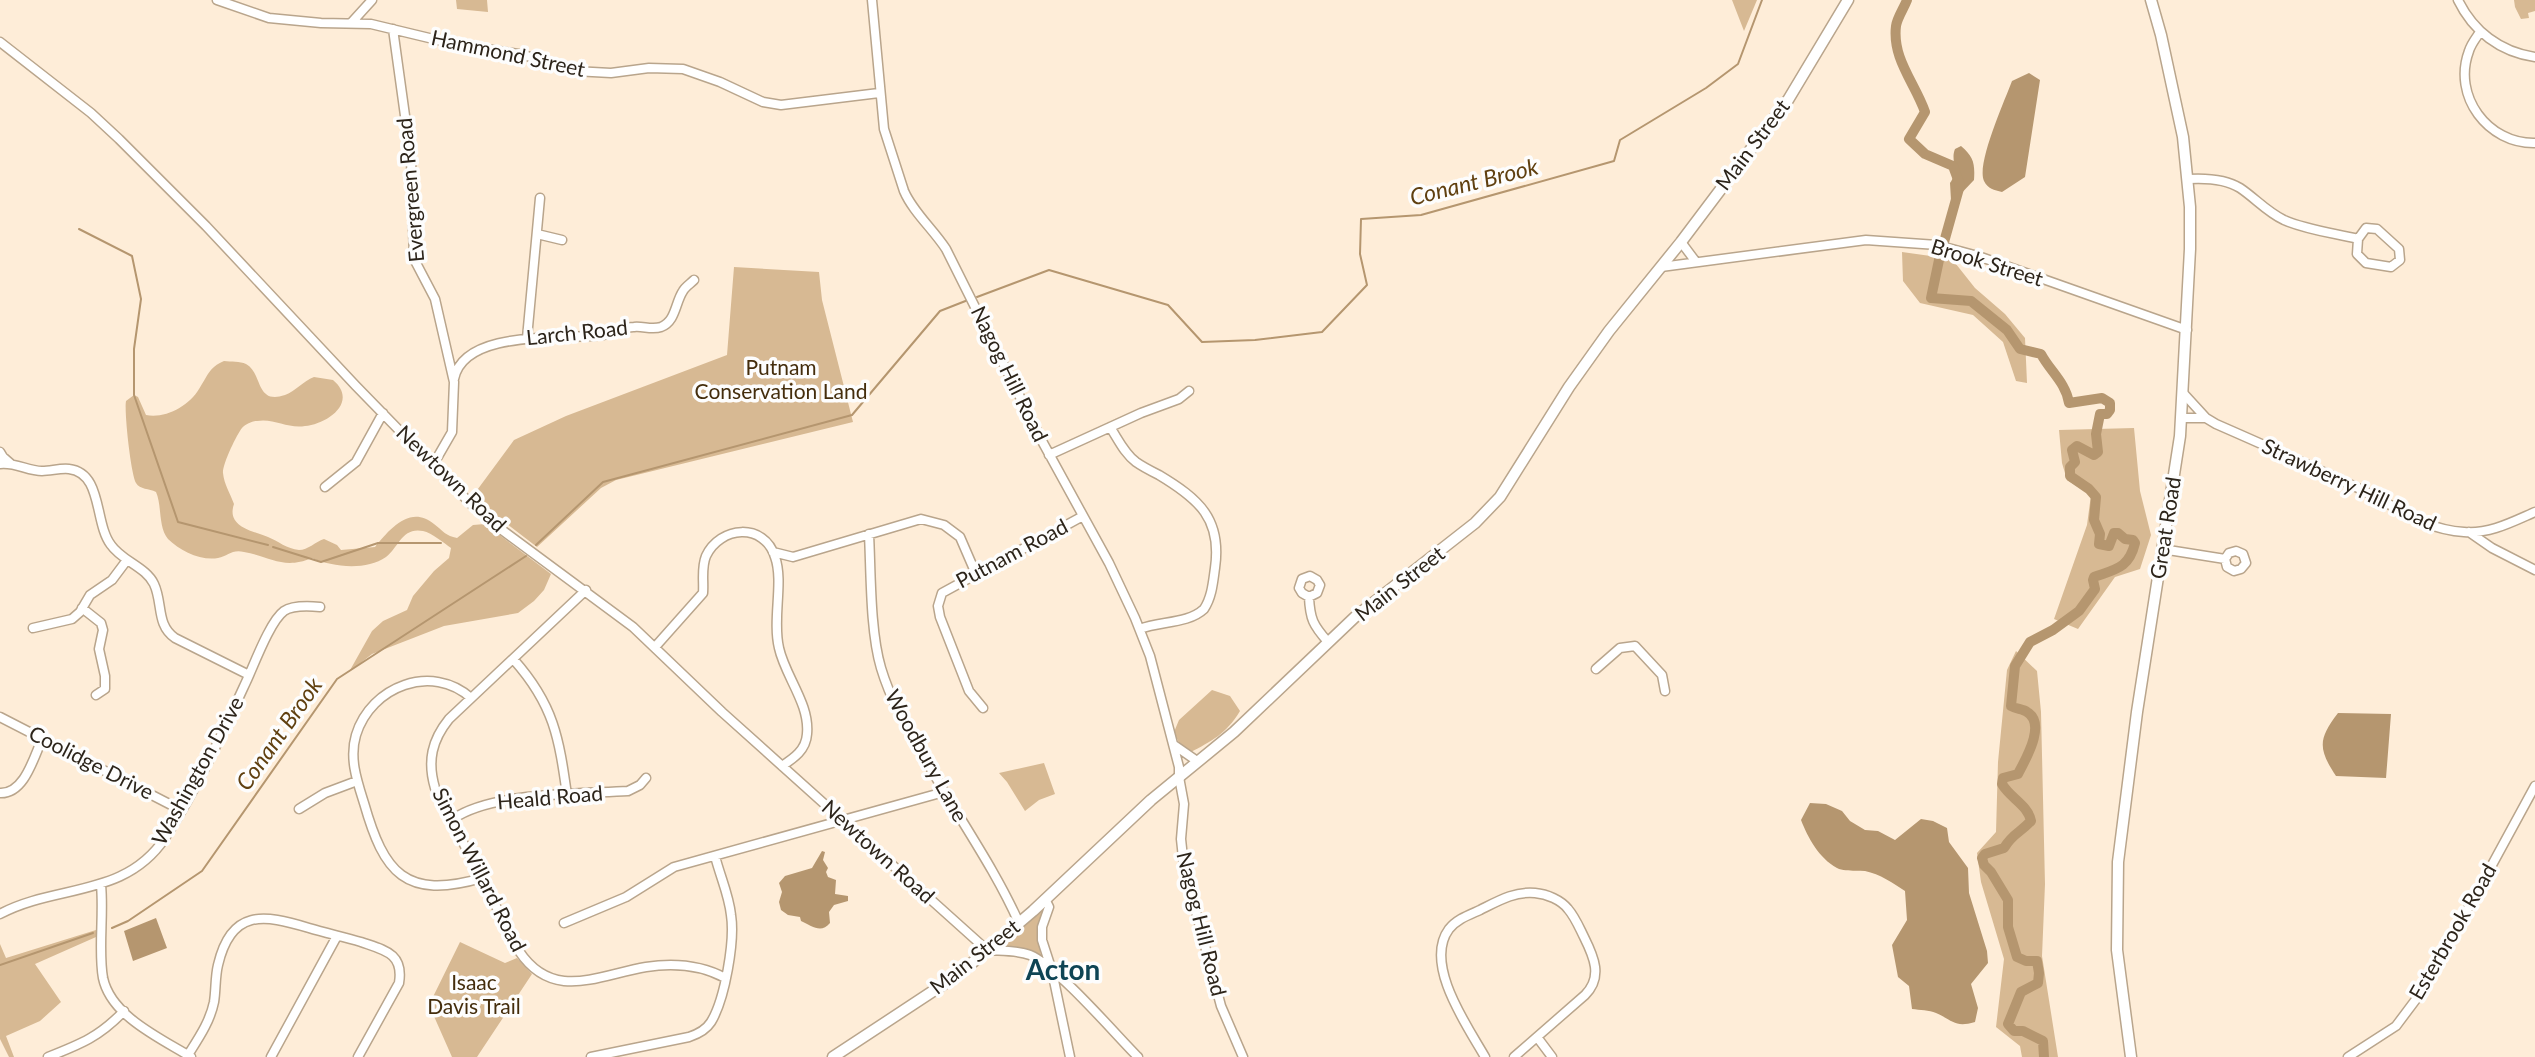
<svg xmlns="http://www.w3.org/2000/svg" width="2535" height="1057" viewBox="0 0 2535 1057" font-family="Lato,sans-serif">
	<rect width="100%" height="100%" fill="#feedd8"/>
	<path fill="#d7b993" d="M456 0H487L488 12 457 9Z
		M1732 0H1757L1744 31Z
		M2514 0H2535V11L2528 13 2529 18 2521 19 2515 7Z
		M1902 252 1952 259 1975 288 2005 314 2025 338 2027 383 2016 381 2003 342 1973 315 1920 303 1903 281Z
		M734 267 819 272 822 300 853 422 616 480 601 488 537 547 472 497 514 440 566 416 727 355Z
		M224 361C231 362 240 361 246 364 263 373 255 405 285 395 296 391 303 381 314 377L333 380C359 402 327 424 305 426 288 429 274 418 257 421 252 421 246 424 242 428 237 434 222 465 223 473 224 484 230 493 234 504 226 527 253 531 268 537 278 541 287 549 299 550 308 550 315 542 324 539L337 545 341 550 375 547C389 530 410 504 434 524 443 531 446 536 457 538L473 525 485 524 551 574 544 590 534 601 518 613 444 626 372 654 349 672 372 631 383 621 407 610 413 596 434 571 449 558 451 548C444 543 432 533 423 531 402 527 399 547 386 557 366 571 332 567 312 558 283 570 272 557 244 552 232 549 228 556 218 558 201 561 180 551 168 539 158 527 162 505 156 492 149 488 140 490 136 483 131 475 124 412 126 401L134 395 138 397 146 415C165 419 189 406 199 389 207 377 209 367 224 361Z
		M2134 428 2140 491 2151 535 2140 569 2115 577 2078 629 2054 619 2087 525 2091 495 2067 480 2062 463 2059 430Z
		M2016 651 2037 671 2041 712 2045 884 2042 956 2058 1057H2022L2020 1046 1996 1027 2004 959 1981 882 1977 853 1996 832 1998 762 2007 670Z
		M1212 690 1230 696 1240 711C1226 734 1212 741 1189 753L1180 745 1174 732 1179 720Z
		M1044 763 1055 794 1039 800 1025 811 1007 782 999 773Z
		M1042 904 1046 907 1038 937 1041 955 1019 950 991 949Z
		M96 930V937L35 964 61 1002 40 1021 6 1036 14 1057H9L0 1039V944L6 958Z
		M460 942 505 963 517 958 532 974 477 1057H452L429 1005Z"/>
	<path fill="#b5966f" d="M2029 73 2040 80 2025 177 2002 192C1994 190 1988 189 1984 181 1976 164 2005 100 2012 81Z
		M1961 146C1974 157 1975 164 1974 180L1955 200H1951L1950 183C1960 169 1950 161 1955 149Z
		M2338 713 2391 714 2386 778 2336 776C2318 749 2318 739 2338 713Z
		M1810 803 1826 804 1842 811 1850 821 1865 830 1878 831 1895 840 1921 819 1933 821 1947 828 1949 842 1968 868 1969 893 1987 951 1988 963 1971 984 1978 1008 1975 1022C1955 1028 1954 1021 1936 1013 1929 1010 1920 1010 1912 1009L1909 986 1898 977 1892 945 1907 920 1905 891C1893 883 1880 874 1865 871 1856 870 1845 872 1837 868 1819 858 1808 838 1801 820Z
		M822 851 825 852 823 860 828 868 826 872 828 877 836 880 835 894 848 896V901L834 905 829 912 830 923C821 934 812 926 801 921L800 917 788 915 781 910 779 902 782 892 779 883 785 876 812 868Z
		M156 918 167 948 133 961 124 931Z"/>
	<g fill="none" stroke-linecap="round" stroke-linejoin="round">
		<path stroke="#b5966f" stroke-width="2" d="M79 229 132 256 141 299 134 349V395L178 522 268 545
			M977 297 1049 270 1168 305 1202 342 1255 340 1322 332 1367 285 1360 254 1361 219 1421 215 1614 161 1620 140 1706 88 1738 64 1762 0
			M536 545 603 482 852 415 940 311 968 300
			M273 547 321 562 378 543H441
			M112 928 128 921 202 871 337 679 526 556
			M0 965 93 933"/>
		<path stroke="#b5966f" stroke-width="10" d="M1907 0C1904 8 1897 18 1896 26 1892 59 1915 83 1925 112L1909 139 1925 154 1953 166 1960 185 1939 260 1931 298 1971 301 2007 330 2020 349 2041 354C2050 371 2066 383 2069 403L2102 398 2110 403V410L2107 414H2100L2096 434 2098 452 2094 455 2077 446 2072 450 2075 462 2070 467V476L2089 489 2096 497 2094 520 2100 534 2099 544 2109 546 2114 533H2118L2125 539 2133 540 2135 543C2129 568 2116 569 2094 577L2093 580 2095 589 2079 611 2053 630 2030 642 2015 666 2011 706C2016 709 2023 709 2027 712 2047 724 2025 760 2018 774L2003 778 2002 784C2010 798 2028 805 2031 821 2020 833 2013 833 2004 848L1985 854 1982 858 1984 865 1991 872 2008 900V927L2017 957 2026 961H2037L2039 973 2038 983 2021 992 2008 1024 2014 1031H2023L2043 1041 2044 1057"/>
		<defs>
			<path id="minor" d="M217 0 269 18 321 23 371 24 450 43 524 55 574 71 611 73 649 68 683 69 720 82 763 102 781 105 879 93
				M872 0 884 129 904 191C913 212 933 229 946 249L1042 441 1109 563 1135 618 1150 656 1179 767V777L1184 804 1181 839 1184 867 1221 1006 1243 1057
				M2458 0C2473 31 2500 52 2535 57
				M352 22 372 0
				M393 29 411 159 414 259 435 299 454 382 452 432 433 465
				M2480 32C2476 38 2471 44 2469 51 2452 96 2488 144 2535 143
				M0 42 91 113 119 139 206 226 356 386 472 505 502 530 633 627 722 712 987 950C1001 951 1017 950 1030 955 1057 966 1115 1034 1138 1057
				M2187 179C2203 178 2226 179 2240 188 2255 198 2267 212 2284 220 2307 230 2333 233 2358 239L2357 254 2366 263 2391 267 2400 260 2399 249 2377 229 2366 228 2358 239
				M537 234 562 240
				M1681 242 1696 262
				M1661 267 1866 240 1937 245 1978 256 2187 330
				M527 338 540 198
				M454 379C464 328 566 340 603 335 614 333 624 327 634 327 643 326 652 330 661 327 676 321 675 303 683 291 685 287 690 284 694 280
				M2184 394 2206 418 2216 424C2264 445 2314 467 2362 490 2396 506 2424 530 2464 532 2490 534 2512 522 2535 512
				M2182 418H2206
				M1110 427C1118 439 1124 453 1136 462 1143 467 1151 471 1159 475 1199 499 1222 519 1215 568 1213 582 1212 597 1204 609 1188 624 1160 621 1140 629
				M0 452 3 457 11 464
				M1049 455 1141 413 1179 399 1189 391
				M0 464C15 462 28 471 42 471 51 471 60 468 69 469 103 473 94 523 111 545 122 561 146 567 154 584 163 603 156 625 175 638L249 675
				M325 487 356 462 383 413
				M2469 532 2492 548 2535 570
				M869 534C871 573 870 631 881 668 892 705 912 736 931 769 960 820 995 869 1019 923
				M2162 549 2225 559 2229 553 2236 551 2243 554 2246 563 2241 569 2234 571 2227 567 2225 559
				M773 552 793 557 921 519 944 525 960 537 976 574
				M586 590 449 719C432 740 427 761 435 788L519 951C553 1002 598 975 646 967 673 963 701 965 725 978
				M1309 597 1317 593 1320 585 1317 580 1310 576 1302 579 1299 588 1302 593 1309 597C1310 619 1313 625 1328 642
				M82 608 101 623 103 630 99 649 105 676V689L96 695
				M33 628 72 619 80 612 90 595 112 580 127 560
				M655 647 703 593C704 581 701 568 706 556 720 526 764 522 775 557 784 582 772 619 779 648 785 676 810 704 807 734 806 750 794 758 782 766
				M514 660C554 705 559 738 567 795
				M1596 669 1620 648 1635 646 1662 675 1665 691
				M471 698C432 663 371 686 356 735 349 758 357 781 364 803 384 873 405 900 482 878
				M983 708 969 691 940 617 938 606 942 593 1083 516
				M0 717 181 810
				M1174 745 1197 761
				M0 793C25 794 34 756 43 737
				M299 809 325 793 357 781
				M453 819C492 792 579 794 628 791L640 785 646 778
				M101 885C104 914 98 951 103 978 111 1016 160 1038 191 1057
				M1045 899 1049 907 1042 927V940L1052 971 1070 1057
				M0 914C56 884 125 898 165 838 197 789 222 734 246 682 254 665 270 621 284 611 293 605 309 606 320 607
				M564 923 626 897 674 867 944 792
				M1537 1037 1552 1057
				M188 1055C198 1039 210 1022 214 1002 216 990 215 977 218 965 231 909 263 914 309 928 326 933 344 937 361 942 384 950 404 953 399 983L358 1057
				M48 1057C81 1044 99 1037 124 1011
				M271 1057 337 936
				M591 1057 689 1037C698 1034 706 1030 711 1022 725 999 735 941 731 915 729 895 720 876 715 856
				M1485 1057C1468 1027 1423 964 1449 929 1457 919 1469 915 1480 910 1498 901 1515 891 1535 893 1547 894 1561 900 1568 909 1575 917 1579 927 1584 937 1594 957 1603 977 1585 995L1514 1057
				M2348 1057 2396 1026 2417 998 2474 898 2535 786"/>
			<path id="major" d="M833 1057 959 974 1033 911 1151 800 1234 732 1355 617 1475 523 1500 497 1569 387 1609 331 1681 242 1788 100 1848 0
				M2131 1057 2117 950 2118 862 2137 712 2180 436 2190 249V207L2183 137 2161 35 2151 0"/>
		</defs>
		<use href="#minor" stroke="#b9a58c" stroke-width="11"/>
		<use href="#major" stroke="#b9a58c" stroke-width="13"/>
		<use href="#minor" stroke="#fff" stroke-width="8"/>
		<use href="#major" stroke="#fff" stroke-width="10"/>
	</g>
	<g text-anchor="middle" stroke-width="7" stroke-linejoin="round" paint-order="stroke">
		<g font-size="21" fill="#2c241a" stroke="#fdfdfd">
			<text transform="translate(508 54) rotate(12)" y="7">Hammond Street</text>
			<text transform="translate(1753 145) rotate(-53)" y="7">Main Street</text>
			<text transform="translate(411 190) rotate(-95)" y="7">Evergreen Road</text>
			<text transform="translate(1987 263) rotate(17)" y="7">Brook Street</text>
			<text transform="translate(577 333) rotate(-6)" y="7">Larch Road</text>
			<text transform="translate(1009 374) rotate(64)" y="7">Nagog Hill Road</text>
			<text transform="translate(451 479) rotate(44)" y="7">Newtown Road</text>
			<text transform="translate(2349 485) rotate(25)" y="7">Strawberry Hill Road</text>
			<text transform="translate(2166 528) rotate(-81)" y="7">Great Road</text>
			<text transform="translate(1012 554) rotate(-28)" y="7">Putnam Road</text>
			<text transform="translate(1400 584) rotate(-38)" y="7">Main Street</text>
			<text transform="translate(926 756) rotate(61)" y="7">Woodbury Lane</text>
			<text transform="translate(91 763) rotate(27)" y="7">Coolidge Drive</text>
			<text transform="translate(198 771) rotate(-61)" y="7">Washington Drive</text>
			<text transform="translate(550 798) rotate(-5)" y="7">Heald Road</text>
			<text transform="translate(878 852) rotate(42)" y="7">Newtown Road</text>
			<text transform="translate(479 870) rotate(63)" y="7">Simon Willard Road</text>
			<text transform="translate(1201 924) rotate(76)" y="7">Nagog Hill Road</text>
			<text transform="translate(2453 932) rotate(-60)" y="7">Esterbrook Road</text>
			<text transform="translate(975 957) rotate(-38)" y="7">Main Street</text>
		</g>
		<g font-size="21" fill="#442d0c" stroke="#fdfdfd">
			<text x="781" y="375">Putnam<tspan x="781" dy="24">Conservation Land</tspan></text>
			<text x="474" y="990">Isaac<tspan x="474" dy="24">Davis Trail</tspan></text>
		</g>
		<g font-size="23" font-style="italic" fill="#604010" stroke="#fdfdfd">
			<text transform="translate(1474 182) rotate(-14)" y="8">Conant Brook</text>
			<text transform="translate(279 734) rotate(-55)" y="8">Conant Brook</text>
		</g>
		<g font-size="28" font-weight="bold" fill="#0e4454" stroke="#fdfdfd">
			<text x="1063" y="980">Acton</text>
		</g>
	</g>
</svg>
